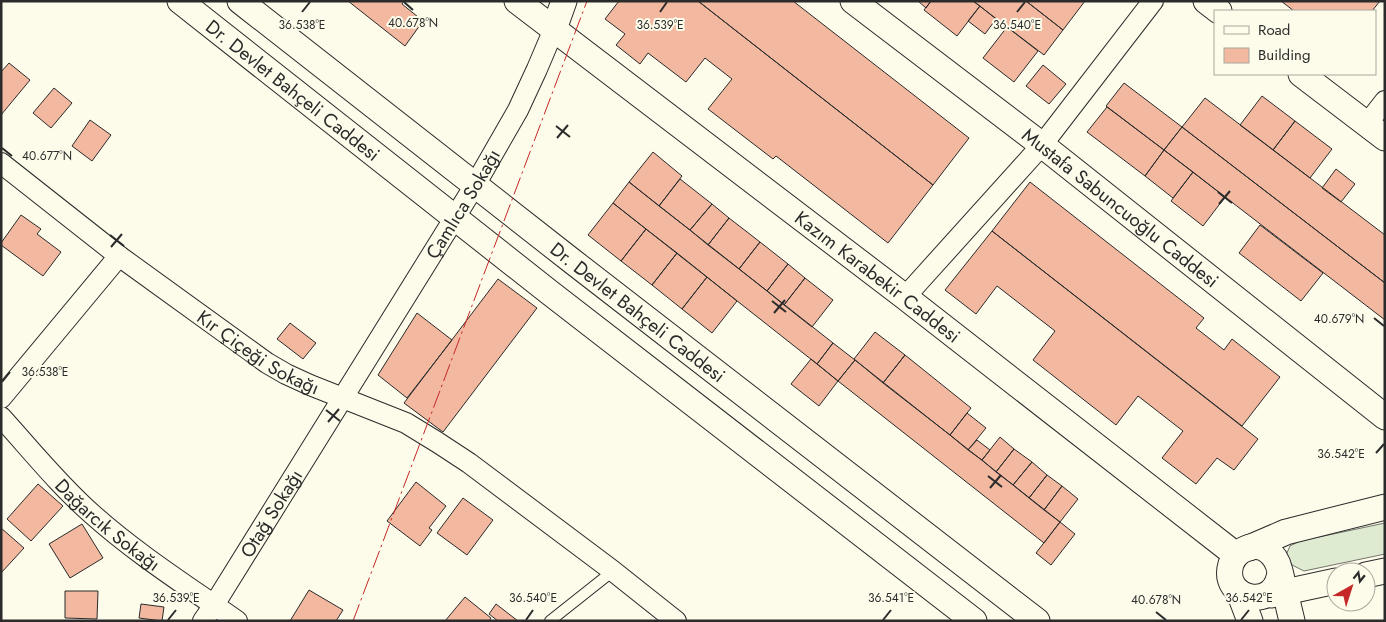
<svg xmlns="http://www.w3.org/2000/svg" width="1386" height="622" viewBox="0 0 1386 622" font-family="Jost,sans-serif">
	<rect width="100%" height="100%" fill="#fdfbea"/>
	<path fill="#deebd1" stroke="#74746e" d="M1385 523V554L1304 571 1292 565 1286 555 1290 546 1300 541Z"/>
	<path fill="#f2b8a0" stroke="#2b2b2b" d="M348 1H404L402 4 423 21 405 46Z
		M619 1H698L933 185 888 243 776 156 773 159 708 109 732 79 705 58 686 82 648 53 640 64 616 45 625 34 605 19Z
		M698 1H793L969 138 933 185Z
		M918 1H931L926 8Z
		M931 1H973L980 6 957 36 924 10Z
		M973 1H1026L1063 30 1044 55Z
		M1026 1H1085L1063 30Z
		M1281 1H1380L1372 11H1294Z
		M980 6 996 19 985 34 968 21Z
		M1007 27 1038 51 1014 82 983 58Z
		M9 63 30 80 1 115V72Z
		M1043 65 1066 84 1049 104 1026 86Z
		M1124 83 1182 127 1164 150 1106 106Z
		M54 88 72 103 51 128 33 113Z
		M1262 96 1295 121 1273 150 1240 125Z
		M1205 98 1385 235V283L1182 127Z
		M1107 107 1164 150 1145 176 1087 132Z
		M90 120 111 135 92 161 72 146Z
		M1295 121 1332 149 1310 178 1273 150Z
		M1182 127 1385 283V320L1164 150Z
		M1164 150 1193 172 1173 198 1145 176Z
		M653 152 682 176 659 206 629 182Z
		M1336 169 1355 184 1341 202 1322 188Z
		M1193 172 1225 197 1203 226 1171 201Z
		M680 179 712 204 690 230 659 206Z
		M629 182 833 343 817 364 613 203Z
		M1030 182 1204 318 1196 328 1224 350 1232 339 1280 377 1242 426 992 231Z
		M613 203 646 229 621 261 588 235Z
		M712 204 729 218 708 245 690 230Z
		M21 215 41 229 37 234 61 252 43 276 1 245V243Z
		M729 218 760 242 739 269 708 245Z
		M1260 225 1323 273 1301 301 1239 253Z
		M646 229 677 253 652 285 621 261Z
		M992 231 1258 439 1234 470 1217 458 1196 484 1162 458 1183 431 1138 396 1116 425 1033 360 1055 331 997 286 976 314 945 290Z
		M760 242 788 264 767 291 739 269Z
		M677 253 707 277 682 309 652 285Z
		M788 264 805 278 784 305 767 291Z
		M707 277 737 301 712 333 682 309Z
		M805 278 833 300 812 327 784 305Z
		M498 279 537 308 443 432 404 403Z
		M417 313 452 340 407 398 378 375Z
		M290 323 316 343 303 359 277 339Z
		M875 332 905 355 883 383 854 359Z
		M833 343 855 360 838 381 817 364Z
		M905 355 971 408 950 435 883 383Z
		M811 359 838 381 819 406 791 384Z
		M855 360 1060 522 1044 543 838 381Z
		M967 413 986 428 968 450 950 435Z
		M1000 437 1014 449 996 472 982 460Z
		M977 440 990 450 982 460 968 450Z
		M1014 449 1032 462 1013 485 996 472Z
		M1032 462 1047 475 1029 498 1013 485Z
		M1047 475 1062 486 1044 510 1029 498Z
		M416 482 446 506 429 528 432 530 420 546 387 521Z
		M38 484 63 506 31 541 7 519Z
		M1062 486 1078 499 1060 522 1044 510Z
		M463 498 493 520 467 555 437 533Z
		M1060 522 1075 534 1051 565 1036 553Z
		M82 524 103 558 70 578 49 544Z
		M1 528 24 548 1 573Z
		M309 590 343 610 336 621H290Z
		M65 591H98L97 619 65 618Z
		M465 597 491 618 489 621H445Z
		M141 604 164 607 162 621 139 618Z
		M496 604 518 621H498L489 614Z"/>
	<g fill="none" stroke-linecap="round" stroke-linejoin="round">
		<defs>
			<path id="service" d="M550 621 613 571"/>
			<g id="minor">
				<path d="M1367 124 1385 101"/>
				<path id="s1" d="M1 163 119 256 267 363 286 374 310 385 406 423 437 442 469 463 613 571 676 621"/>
				<path d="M905 297 1042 145 1153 1"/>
				<path d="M1 398 119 256"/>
				<path id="s2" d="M1 417C31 450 59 485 92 514 130 548 172 576 214 605L203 621"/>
				<path id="s3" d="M237 621 214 605 475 185 518 110 537 69 554 29"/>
			</g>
			<g id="tertiary">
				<path id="s4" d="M180 1 549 292 974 621"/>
				<path id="s5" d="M240 1 572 261 1037 621"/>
				<path id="s6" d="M517 1 905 297 1236 555"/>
				<path id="s7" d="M853 1 1042 145 1385 417"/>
				<path d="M1206 1 1219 11"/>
				<path d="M554 29 564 1"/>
				<path d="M1301 74 1385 138"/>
				<path d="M1249 548 1286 532 1385 507"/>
				<path d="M1280 571C1277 613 1220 600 1231 564 1233 558 1237 553 1243 550 1261 540 1276 553 1280 571L1292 621"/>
				<path d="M1366 575 1385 571"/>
				<path d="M1239 592 1250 621"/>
				<path d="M1271 595 1336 581"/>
			</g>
		</defs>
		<use href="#service" stroke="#2b2b2b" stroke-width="12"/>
		<use href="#minor" stroke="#2b2b2b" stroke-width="22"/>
		<use href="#tertiary" stroke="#2b2b2b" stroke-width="27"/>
		<use href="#service" stroke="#fdfbea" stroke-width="10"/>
		<use href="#minor" stroke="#fdfbea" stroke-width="20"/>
		<use href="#tertiary" stroke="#fdfbea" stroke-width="25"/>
		<path stroke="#c62828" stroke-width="1" stroke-dasharray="18 4 2.5 4" stroke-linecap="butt" d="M353 621 587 1"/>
	</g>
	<path fill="none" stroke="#2b2b2b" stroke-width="2" d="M404 2 413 10M302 12 310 2M660 12 667 2M1017 12 1025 2M556 126 570 137M557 138 568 125M2 148 12 156M1218 192 1232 203M1219 204 1230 191M110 235 124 246M111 247 122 234M772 301 786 312M774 313 785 300M1374 318 1384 326M2 382 10 372M326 410 340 421M328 422 339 409M1376 453 1384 444M988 476 1002 487M990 488 1001 475M1156 612 1166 620M168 620 176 610M526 620 533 610M883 620 891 610M1241 620 1249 610"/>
	<g text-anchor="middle" stroke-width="4" stroke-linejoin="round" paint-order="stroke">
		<g font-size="19" fill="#2b2b2b" stroke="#fdfbea">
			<text dy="7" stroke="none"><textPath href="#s4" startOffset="144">Dr. Devlet Bahçeli Caddesi</textPath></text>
			<text dy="7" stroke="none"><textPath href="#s3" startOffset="500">Çamlıca Sokağı</textPath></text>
			<text dy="7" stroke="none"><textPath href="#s7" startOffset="338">Mustafa Sabuncuoğlu Caddesi</textPath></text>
			<text dy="7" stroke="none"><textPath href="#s6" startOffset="454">Kazım Karabekir Caddesi</textPath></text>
			<text dy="7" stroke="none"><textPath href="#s5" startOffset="505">Dr. Devlet Bahçeli Caddesi</textPath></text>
			<text dy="7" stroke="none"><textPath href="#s1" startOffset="320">Kır Çiçeği Sokağı</textPath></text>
			<text dy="7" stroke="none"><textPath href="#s3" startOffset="136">Otağ Sokağı</textPath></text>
			<text dy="7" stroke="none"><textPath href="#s2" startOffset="152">Dağarcık Sokağı</textPath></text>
		</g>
	</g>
	<g font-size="12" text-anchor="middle" fill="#2b2b2b" stroke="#fdfbea" stroke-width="4" stroke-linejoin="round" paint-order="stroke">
		<text x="413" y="27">40.678°N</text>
		<text x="302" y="29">36.538°E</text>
		<text x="1017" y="29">36.540°E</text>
		<text x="660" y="29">36.539°E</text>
		<text x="47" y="160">40.677°N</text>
		<text x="1339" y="323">40.679°N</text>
		<text x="45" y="376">36.538°E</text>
		<text x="1341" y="458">36.542°E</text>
		<text x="176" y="602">36.539°E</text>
		<text x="533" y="602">36.540°E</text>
		<text x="891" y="602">36.541°E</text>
		<text x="1249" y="602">36.542°E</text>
		<text x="1156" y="604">40.678°N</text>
	</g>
	<rect width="1386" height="622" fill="none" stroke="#2b2b2b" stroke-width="5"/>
	<rect x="1214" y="10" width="162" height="65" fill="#fdfbea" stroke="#a9a89e"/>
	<rect x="1224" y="26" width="25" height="8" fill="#fdfbea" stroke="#a9a89e"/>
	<text x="1258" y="35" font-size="15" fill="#2b2b2b">Road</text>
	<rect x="1224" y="48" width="25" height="15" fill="#f2b8a0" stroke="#a9a89e"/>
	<text x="1258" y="60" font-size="15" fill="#2b2b2b">Building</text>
	<g transform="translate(1351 587) rotate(39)"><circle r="24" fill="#fdfbea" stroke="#a9a89e"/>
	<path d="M0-4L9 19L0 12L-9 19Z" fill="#c62828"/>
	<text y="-8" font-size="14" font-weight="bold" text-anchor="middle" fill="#2b2b2b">N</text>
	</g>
</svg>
